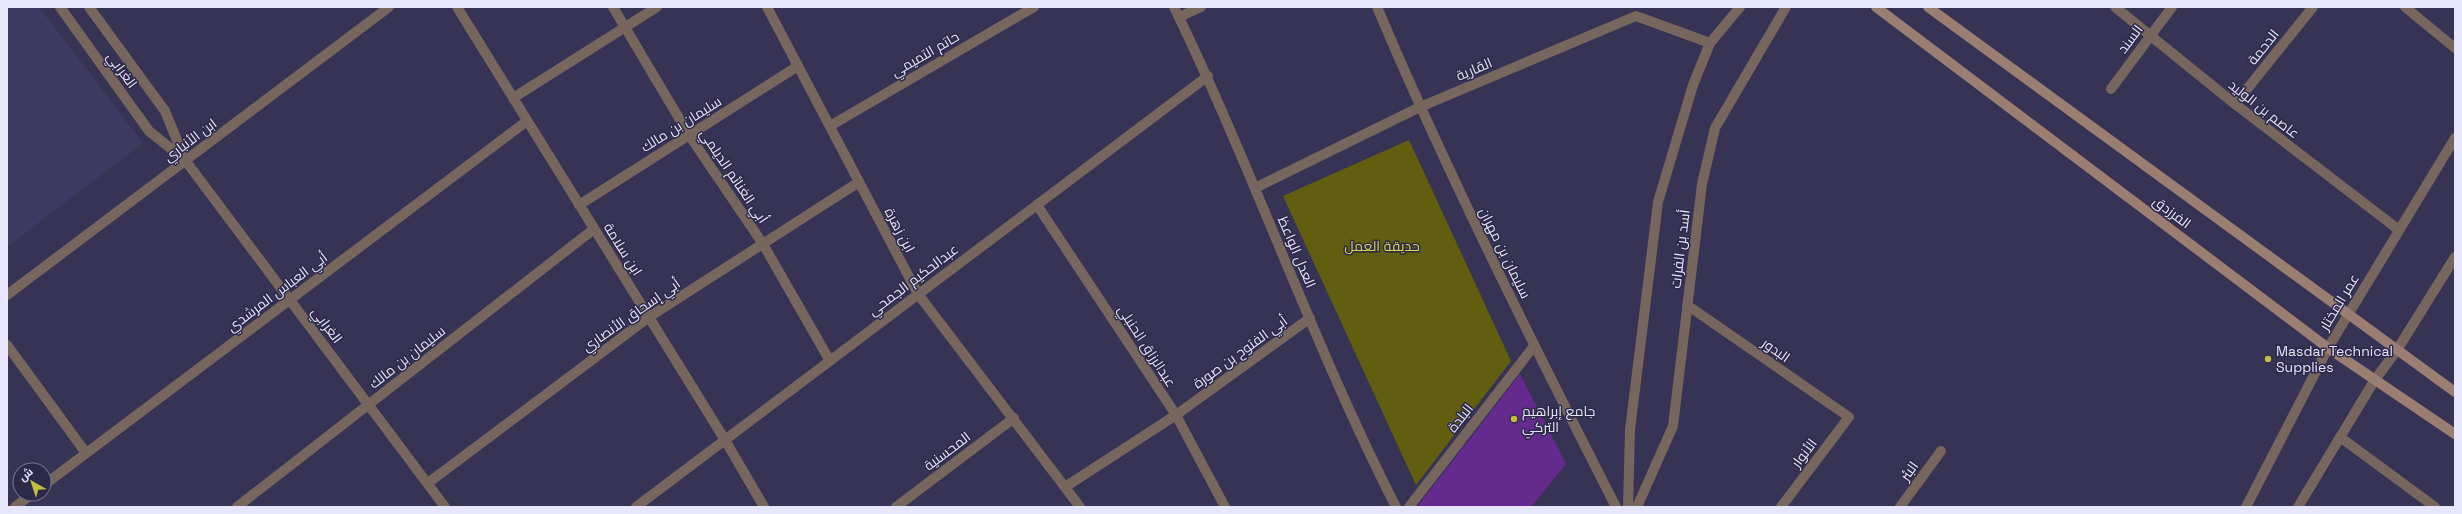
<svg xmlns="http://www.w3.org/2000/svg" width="2462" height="514" font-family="'Space Grotesk',Cairo,sans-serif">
<rect width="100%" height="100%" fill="#373354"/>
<!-- built -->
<polygon fill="#3e3a62" points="7,7 39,7 143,143 7,247"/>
<!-- green -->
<polygon fill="#615f0f" points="1409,140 1511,361 1416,485 1283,196"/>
<!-- building -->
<polygon fill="#642a8d" points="1520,374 1566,464 1531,507 1417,507"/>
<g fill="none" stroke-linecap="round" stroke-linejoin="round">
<!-- service -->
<polyline stroke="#77665d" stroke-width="10" points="7,345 86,453"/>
<!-- minor -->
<g stroke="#77665d" stroke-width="10">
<polyline points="60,7 149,131 184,159"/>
<polyline points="89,7 165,111 185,160 445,507"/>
<polyline points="457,7 725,440 764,507"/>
<polyline points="613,7 689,135 763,244 830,361"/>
<polyline points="767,7 918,294 1080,507"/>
<path d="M1174 7C1254 171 1313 345 1396 507"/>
<path d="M1377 7C1449 177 1532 342 1616 507"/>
<polyline points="2115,7 2235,104 2399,230"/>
<polyline points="2405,7 2455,48"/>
<polyline points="1179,17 1201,7"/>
<polyline points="2111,89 2172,7"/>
<polyline points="513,98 657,7"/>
<polyline points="2235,104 2313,7"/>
<polyline points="830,126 1034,7"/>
<polyline points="1255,188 1420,107 1636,16 1710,43"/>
<polyline points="579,205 798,66"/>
<polyline points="1037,205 1176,415 1225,507"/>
<polyline points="7,295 389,7"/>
<polyline points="1687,305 1849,417 1781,507"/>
<polyline points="2340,437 2435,507"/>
<polyline points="428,483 649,317 859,182"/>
<polyline points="44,485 527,121"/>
<polyline points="1065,487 1176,415 1310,318"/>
<polyline points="15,507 32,494"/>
<polyline points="237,507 594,229"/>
<polyline points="636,507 1208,76"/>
<polyline points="896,507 1014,418"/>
<polyline points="1409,507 1534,346"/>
<polyline points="1900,507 1941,451"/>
</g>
<!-- tertiary -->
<g stroke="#77665d" stroke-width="10">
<polyline points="1628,507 1630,430 1658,202 1693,85 1710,43 1740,7"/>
<polyline points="1637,507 1673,426 1702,184 1715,128 1786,7"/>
<polyline points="2246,507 2328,348 2455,138"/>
<polyline points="2298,507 2374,381 2397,350 2455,257"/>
</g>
<!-- secondary -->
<g stroke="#9a7e71" stroke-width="10">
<polyline points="1876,7 2328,348 2455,434"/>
<polyline points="1928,7 2455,392"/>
</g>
</g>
<!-- markers -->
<g fill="#c1be40" stroke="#2d2949" stroke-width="1.5">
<circle cx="2268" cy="359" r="4"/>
<circle cx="1514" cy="419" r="4"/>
</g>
<g text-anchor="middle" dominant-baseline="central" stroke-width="3" stroke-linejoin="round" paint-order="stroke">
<!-- street labels -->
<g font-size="14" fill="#e7e6fc" stroke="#2d2949">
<text transform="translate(2130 39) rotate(-53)">السند</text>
<text transform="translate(2263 47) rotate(-51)">الدحمة</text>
<text transform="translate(925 54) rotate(-30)">حاتم التميمي</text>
<text transform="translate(1474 69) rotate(-23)">القارية</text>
<text transform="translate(122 70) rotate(54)">الغرابي</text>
<text transform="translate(2264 109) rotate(38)">عاصم بن الوليد</text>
<text transform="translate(681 124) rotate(-32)">سليمان بن مالك</text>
<text transform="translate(190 140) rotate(-37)">ابن الأنباري</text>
<text transform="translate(734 176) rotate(56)">أبي الغنائم الديلمي</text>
<text transform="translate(2172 212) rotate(37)">الفرزدق</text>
<text transform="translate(900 230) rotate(62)">ابن زهرة</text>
<text transform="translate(623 249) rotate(58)">ابن سلامة</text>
<text transform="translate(1680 249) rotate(-83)">أسد بن الفرات</text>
<text transform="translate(1297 252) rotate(67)">العدل الواعظ</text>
<text transform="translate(1505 253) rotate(64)">سليمان بن مهران</text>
<text transform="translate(913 280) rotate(-37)">عبدالحكيم الجمحي</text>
<text transform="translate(277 292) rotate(-37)">أبي العباس المرشدي</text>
<text transform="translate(2339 302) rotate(-59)">عمر المختار</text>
<text transform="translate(631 315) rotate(-35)">أبي إسحاق الأنصاري</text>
<text transform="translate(327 325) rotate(53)">الغرابي</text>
<text transform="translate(1147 346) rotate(57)">عبدالرزاق الحنبلي</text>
<text transform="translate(1776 350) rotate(35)">البدور</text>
<text transform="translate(1240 352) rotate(-36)">أبي الفتوح بن صورة</text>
<text transform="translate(407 357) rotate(-38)">سليمان بن مالك</text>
<text transform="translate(1460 418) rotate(-52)">البلدة</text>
<text transform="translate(947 451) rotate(-37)">المحسنية</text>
<text transform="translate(1804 453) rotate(-53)">الأنوار</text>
<text transform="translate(1909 471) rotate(-55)">البئر</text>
</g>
<!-- park labels -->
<g font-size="14" fill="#ddd956" stroke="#2d2949">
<text x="1382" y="246">حديقة العمل</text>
</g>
<!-- poi labels -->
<g font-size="14" fill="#e7e6fc" stroke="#2d2949" text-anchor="start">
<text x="2276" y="351">Masdar Technical<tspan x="2276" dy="16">Supplies</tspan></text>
<text x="1522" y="411">جامع إبراهيم<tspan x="1522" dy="16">التركي</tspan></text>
</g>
</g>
<!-- border -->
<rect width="2462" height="514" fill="none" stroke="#e7e6fc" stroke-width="16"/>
<!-- north arrow -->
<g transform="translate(32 482) rotate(321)"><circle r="19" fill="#2d2949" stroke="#777591"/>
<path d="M0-3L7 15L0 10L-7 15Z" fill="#c1be40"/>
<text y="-6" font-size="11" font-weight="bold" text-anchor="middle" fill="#e7e6fc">ش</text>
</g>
</svg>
